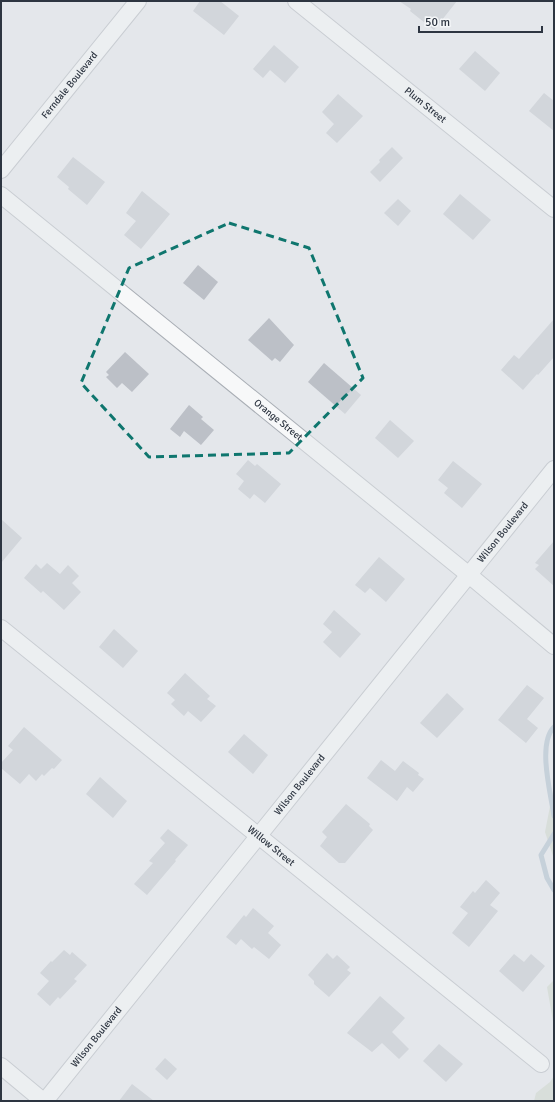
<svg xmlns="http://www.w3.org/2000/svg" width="555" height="1102" font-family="Signika,sans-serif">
<rect width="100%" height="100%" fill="#e4e7eb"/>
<!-- green -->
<g fill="#cad3c6">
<polygon points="554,786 554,859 545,832"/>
<polygon points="554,980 554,1027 547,987"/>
<polygon points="554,1076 554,1101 534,1101 536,1093 550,1082"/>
</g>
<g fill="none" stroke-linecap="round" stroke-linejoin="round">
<!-- stream -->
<g stroke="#a3b5c6" stroke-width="5">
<path d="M554 727C537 744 551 794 554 816"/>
<polyline points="554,834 541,855 547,878 554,890"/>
</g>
</g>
<!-- building -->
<g fill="#bcc0c7">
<polygon points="200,1 220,1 239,16 224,35 193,11"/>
<polygon points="399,1 457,1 434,30 410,11 411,9"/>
<polygon points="274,45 299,67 285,83 270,70 263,78 253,69"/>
<polygon points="475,51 500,73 485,91 459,69"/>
<polygon points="544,93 554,101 554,131 529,111"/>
<polygon points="338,94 363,116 337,143 326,133 334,124 322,112"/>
<polygon points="392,147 403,158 380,182 370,172 380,162 379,160"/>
<polygon points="73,157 105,182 87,205 68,189 69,187 57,177"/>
<polygon points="142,191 170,214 141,249 124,235 136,221 126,213"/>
<polygon points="460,194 491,220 473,240 443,214"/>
<polygon points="398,199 411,211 398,226 384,213"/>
<polygon points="198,265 218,282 204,300 183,283"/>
<polygon points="269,318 294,345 280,362 275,358 272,361 248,340"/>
<polygon points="554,319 554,357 538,375 537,374 523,390 501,370 514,355 519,359"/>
<polygon points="125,352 149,374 132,392 122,383 117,388 106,377 109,375 106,372"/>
<polygon points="324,363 361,395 345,414 308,382"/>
<polygon points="189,405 203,417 201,419 214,430 201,445 184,431 180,437 170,429"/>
<polygon points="390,420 414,441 398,458 375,438"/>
<polygon points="248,460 255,466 257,464 281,484 265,503 254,494 250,499 238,489 244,481 236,474"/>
<polygon points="453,461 482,484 462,508 444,493 448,488 438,480"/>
<polygon points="1,519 22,538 1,563"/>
<polygon points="554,541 554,586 535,569 539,565 535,563"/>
<polygon points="379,557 405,579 386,602 370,588 365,593 355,585"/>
<polygon points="47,563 60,574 68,565 79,576 72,583 81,592 64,610 43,591 41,593 24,578 36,564 41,569"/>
<polygon points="334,610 361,634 340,658 323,642 332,632 323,624"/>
<polygon points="114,629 138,651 123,668 99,647"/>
<polygon points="185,673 210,696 207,699 216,706 201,722 188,711 184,716 171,704 175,700 167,693"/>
<polygon points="527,685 544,698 527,719 538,728 526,743 498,720"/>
<polygon points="447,693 464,709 437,738 420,723"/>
<polygon points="24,727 62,760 54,769 52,768 44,776 42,774 36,781 29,774 20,784 1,768 1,763 13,750 8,746"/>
<polygon points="244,734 268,755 253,774 228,752"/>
<polygon points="381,760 395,771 403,761 419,773 418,775 424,779 413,792 407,787 397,801 367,778"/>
<polygon points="100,777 127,801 113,818 86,794"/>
<polygon points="346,804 370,824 369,826 373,830 345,863 339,863 320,846 327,837 322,832"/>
<polygon points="168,829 188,845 175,860 176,861 147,895 134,884 153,863 149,861 165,843 160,838"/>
<polygon points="486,880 500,893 490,905 498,911 469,947 452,933 468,913 460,907 473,891 475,893"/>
<polygon points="253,908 274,926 268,933 281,945 269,959 254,947 252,949 241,939 236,945 226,937 244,915 246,917"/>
<polygon points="64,950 70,955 72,952 87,965 74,979 77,981 60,999 58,997 50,1006 37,994 49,981 40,973 51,961 52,962"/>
<polygon points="327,953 333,959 337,955 350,967 347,970 351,973 329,997 314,984 314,981 308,975"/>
<polygon points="514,954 524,962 531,954 545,966 523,992 499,971"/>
<polygon points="380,996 405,1018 392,1032 409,1049 399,1059 382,1043 372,1052 347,1033"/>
<polygon points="439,1044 463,1064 446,1082 423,1061"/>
<polygon points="165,1058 177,1069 167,1080 155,1069"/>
<polygon points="132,1084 154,1101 119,1101"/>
</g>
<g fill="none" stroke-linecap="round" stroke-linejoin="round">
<!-- street casing -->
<g stroke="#a9aeb5" stroke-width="18">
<g id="street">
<path id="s1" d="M296 1 554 209"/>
<path id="s2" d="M1 170 138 1"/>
<path id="s3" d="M1 195 469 575 554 646"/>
<path id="s4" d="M1 628 541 1064"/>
<polyline points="1,1066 43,1101"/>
<path id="s5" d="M45 1101 554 469"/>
</g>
</g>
<!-- street -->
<use href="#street" stroke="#f7f8f9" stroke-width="16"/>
</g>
<!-- marked area -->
<path d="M0 0H555V1102H0ZM229 223 309 248 363 378 289 453 149 457 81 383 129 268Z" fill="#e4e7eb" fill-opacity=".55" fill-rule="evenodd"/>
<path fill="none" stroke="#0f766e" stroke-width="3" stroke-dasharray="8 5" stroke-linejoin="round" d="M229 223 309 248 363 378 289 453 149 457 81 383 129 268Z"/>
<g text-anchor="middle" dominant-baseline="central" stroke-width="4" stroke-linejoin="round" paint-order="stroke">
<!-- street labels -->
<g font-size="10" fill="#2d3541" stroke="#f4f6f8">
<text stroke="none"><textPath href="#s2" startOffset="109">Ferndale Boulevard</textPath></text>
<text stroke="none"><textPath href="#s1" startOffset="166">Plum Street</textPath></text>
<text stroke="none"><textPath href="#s3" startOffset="357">Orange Street</textPath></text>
<text stroke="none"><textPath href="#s5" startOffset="730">Wilson Boulevard</textPath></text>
<text stroke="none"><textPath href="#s5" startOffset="406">Wilson Boulevard</textPath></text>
<text stroke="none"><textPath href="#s4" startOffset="347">Willow Street</textPath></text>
<text stroke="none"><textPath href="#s5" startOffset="82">Wilson Boulevard</textPath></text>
</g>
</g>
<!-- border -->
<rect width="555" height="1102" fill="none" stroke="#2d3541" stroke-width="4"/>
<!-- scale -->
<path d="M419 26v6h123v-6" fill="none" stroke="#2d3541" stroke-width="2"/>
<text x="425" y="26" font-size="12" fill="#2d3541" stroke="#f4f6f8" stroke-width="3" paint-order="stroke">50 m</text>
</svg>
